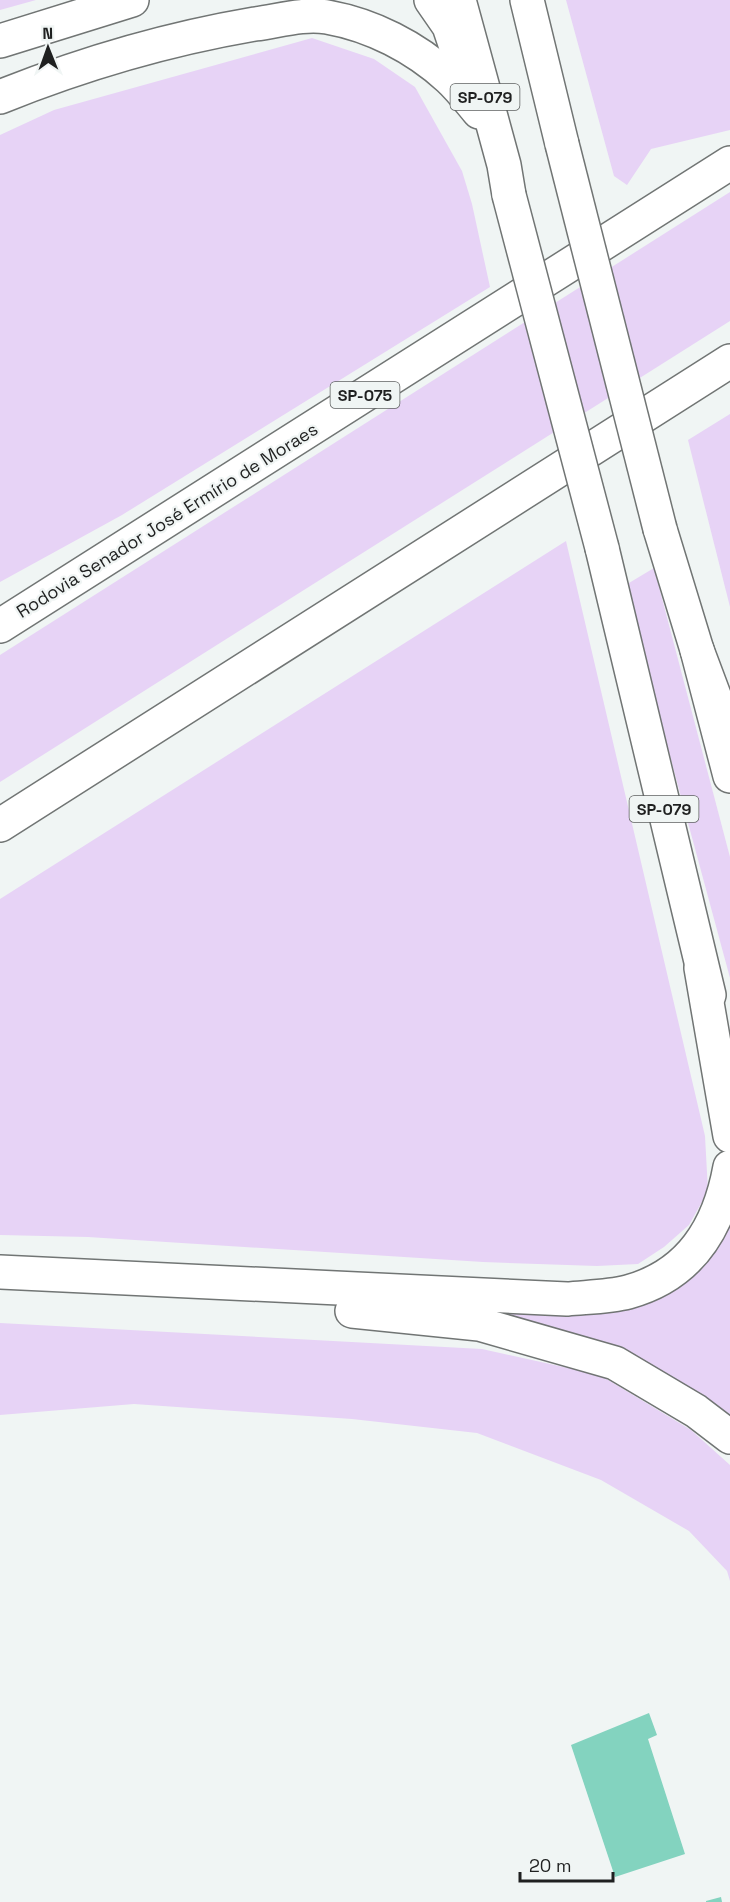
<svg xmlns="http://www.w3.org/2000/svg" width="730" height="1902" font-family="'Space Grotesk',sans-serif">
<rect width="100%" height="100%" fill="#f0f5f4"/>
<!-- green -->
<g fill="#e7d3f6">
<polygon points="0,0 36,0 0,10"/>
<polygon points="566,0 730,0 730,130 651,149 627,185 614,176"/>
<polygon points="312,38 374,59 415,87 462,171 472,204 490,287 122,515 0,582 0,135 54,110"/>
<polygon points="730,192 730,321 0,782 0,655"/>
<polygon points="730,414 730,607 688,440"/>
<polygon points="566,541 705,1136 708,1191 689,1225 664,1247 638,1264 597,1266 483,1262 88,1237 0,1235 0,899"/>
<polygon points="654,568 730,857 730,978 624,586"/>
<polygon points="730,1206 730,1414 668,1376 600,1342 527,1320 461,1312 618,1305"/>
<polygon points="0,1323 482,1349 600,1375 691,1430 730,1465 730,1581 727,1571 689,1531 601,1480 477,1433 352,1419 134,1404 0,1415"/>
</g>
<!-- building -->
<g fill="#83d3bf">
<polygon points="649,1713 657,1735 648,1739 685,1854 615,1877 571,1745"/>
<polygon points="721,1897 722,1902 706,1902 706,1901"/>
</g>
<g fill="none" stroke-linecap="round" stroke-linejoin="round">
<!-- secondary casing -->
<g stroke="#717574" stroke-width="36">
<g id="secondary">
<polyline points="431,0 449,26 465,74"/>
<polyline points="0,41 132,0"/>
</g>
</g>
<!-- primary casing -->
<g stroke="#717574" stroke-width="36">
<g id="primary">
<polyline points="459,0 504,165 509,195"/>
<polyline points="527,0 562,144"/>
<polyline points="660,529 697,650 730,776"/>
<polyline points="602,548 709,995"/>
</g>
</g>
<!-- highway casing -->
<g stroke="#717574" stroke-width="36">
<g id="highway">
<path d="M0 97C82 64 167 39 255 24 278 21 304 13 327 17 372 25 415 47 449 78 460 88 469 100 479 112"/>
<polyline points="0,626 730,163"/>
<polyline points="697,650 730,738"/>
<polyline points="0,825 730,361"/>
<polyline points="701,968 730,1136"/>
<path d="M0 1272 567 1299C587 1297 609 1297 628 1292 690 1275 719 1228 730 1167"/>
<polyline points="352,1311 479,1324 615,1363 696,1411 730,1437"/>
</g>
</g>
<!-- secondary -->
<use href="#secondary" stroke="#fff" stroke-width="33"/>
<!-- primary -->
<use href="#primary" stroke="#fff" stroke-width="33"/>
<!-- highway -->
<use href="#highway" stroke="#fff" stroke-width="33"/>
<!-- primary-bridge casing -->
<g stroke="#717574" stroke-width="36" stroke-linecap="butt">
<g id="primary-bridge">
<polyline points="562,144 660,529"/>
<polyline points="509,195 602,548"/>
</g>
</g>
<!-- primary-bridge -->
<use href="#primary-bridge" stroke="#fff" stroke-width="33"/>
</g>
<g text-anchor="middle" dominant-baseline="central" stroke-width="4.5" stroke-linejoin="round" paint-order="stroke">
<!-- shield labels -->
<g fill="#f0f5f4" stroke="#5e6060" stroke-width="1.5">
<rect x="450.5" y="84" width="69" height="26" rx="4.5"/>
<rect x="330.5" y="382" width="69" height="26" rx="4.5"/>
<rect x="629.5" y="796" width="69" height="26" rx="4.5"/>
</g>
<g font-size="16" font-weight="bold" fill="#1f2020">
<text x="485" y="97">SP-079</text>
<text x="365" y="395">SP-075</text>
<text x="664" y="809">SP-079</text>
</g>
<!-- street labels -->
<g font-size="18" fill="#1f2020" stroke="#f0f5f4">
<text transform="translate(167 520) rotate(-32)">Rodovia Senador José Ermírio de Moraes</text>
</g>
</g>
<!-- north arrow -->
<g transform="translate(48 48) rotate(359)" stroke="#f0f5f4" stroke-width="4.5" paint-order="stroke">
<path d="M0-4.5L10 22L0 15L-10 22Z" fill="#1f2020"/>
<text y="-9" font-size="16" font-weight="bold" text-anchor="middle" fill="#1f2020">N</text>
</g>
<!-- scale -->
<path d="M520 1872v9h93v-9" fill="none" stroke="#1f2020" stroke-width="3"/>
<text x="529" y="1872" font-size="18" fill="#1f2020" stroke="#f0f5f4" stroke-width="4.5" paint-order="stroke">20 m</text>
</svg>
